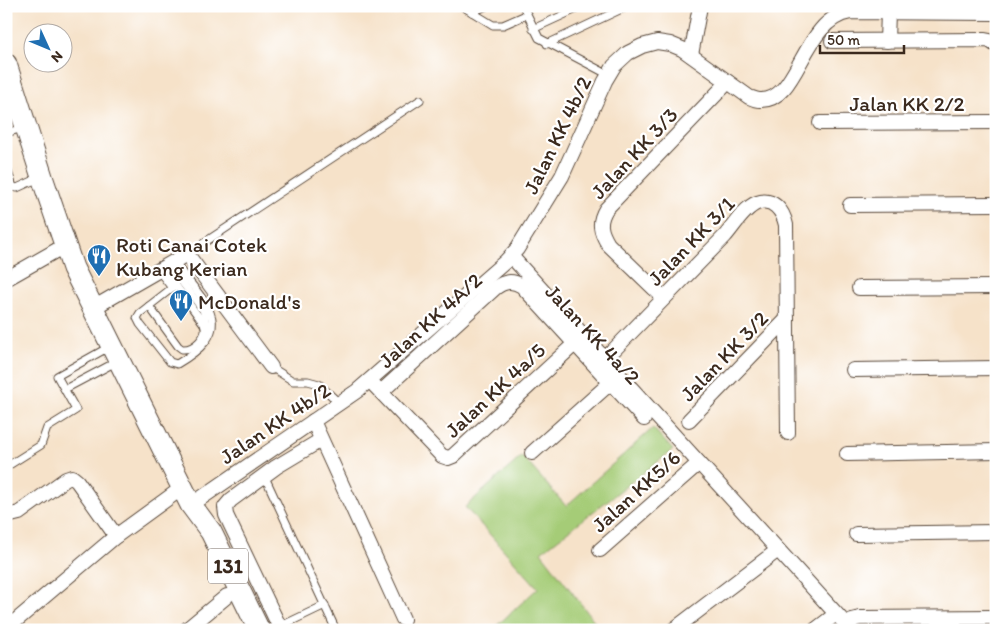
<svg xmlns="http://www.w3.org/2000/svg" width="1002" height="636" font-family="Itim,sans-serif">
<rect width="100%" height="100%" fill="#fff"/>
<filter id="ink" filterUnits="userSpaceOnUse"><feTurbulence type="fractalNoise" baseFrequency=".02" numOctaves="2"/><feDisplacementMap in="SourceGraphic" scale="10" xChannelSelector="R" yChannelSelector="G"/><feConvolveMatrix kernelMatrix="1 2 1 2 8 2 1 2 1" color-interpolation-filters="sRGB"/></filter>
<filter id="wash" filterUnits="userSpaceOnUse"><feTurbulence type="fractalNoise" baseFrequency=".0096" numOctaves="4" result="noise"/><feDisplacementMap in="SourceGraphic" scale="20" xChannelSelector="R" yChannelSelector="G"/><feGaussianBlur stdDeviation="1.12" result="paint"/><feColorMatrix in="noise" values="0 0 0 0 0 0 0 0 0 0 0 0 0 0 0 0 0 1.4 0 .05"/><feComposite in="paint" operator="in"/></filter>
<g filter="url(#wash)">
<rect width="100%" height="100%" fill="#f6e2c9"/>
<!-- green -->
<polygon fill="#a5cc77" stroke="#707b4a" points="653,428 673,450 541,552 598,626 593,630 492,630 538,588 465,507 522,456 566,506"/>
</g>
<g filter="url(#ink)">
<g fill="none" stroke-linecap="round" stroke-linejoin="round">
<!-- lane casing -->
<g stroke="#574638" stroke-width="9">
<g id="lane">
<polyline points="462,6 493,25 503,25 526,15"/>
<polyline points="523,6 539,38 609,75"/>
<polyline points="472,12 486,6"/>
<polyline points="533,29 583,6"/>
<polyline points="547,44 628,6"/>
<polyline points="6,133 23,128"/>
<polyline points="6,166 13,187 17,188 39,178"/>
<polyline points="187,254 420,100"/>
<polyline points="169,265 203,310 205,316 206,327"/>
<path d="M159 271 172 288 140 313 137 318 140 324 170 362 177 364C240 327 206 305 174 262"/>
<path d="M149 306 178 346 182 349C194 350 209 336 204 324L163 268"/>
<polyline points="271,367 293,381 308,381 319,384 339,403"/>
<polyline points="65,389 116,362"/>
<polyline points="6,467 41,445 47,428 76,410 57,376 109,347"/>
<polyline points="264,475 336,630"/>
<polyline points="403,619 408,630"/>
<polyline points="279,627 325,605"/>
</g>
</g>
<!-- street casing -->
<g stroke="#574638" stroke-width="16">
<g id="street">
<polyline points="832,41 985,40 990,41 996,45"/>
<polyline points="887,41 888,12"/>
<polyline points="691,55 700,6"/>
<polyline points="820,123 996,122"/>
<polyline points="850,205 996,204"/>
<polyline points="511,256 851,630"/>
<polyline points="6,279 64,246"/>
<polyline points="859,288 996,287"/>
<path d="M664 298 608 244C600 231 598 222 606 209L728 82"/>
<polyline points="93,308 187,254 271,367"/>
<path d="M605 359C645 318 685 277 725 236 734 226 744 208 757 203 773 197 783 211 786 225L788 433"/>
<polyline points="853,370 996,368"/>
<polyline points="375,386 442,456 448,458 453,456 581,338"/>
<path d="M381 392 495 288C505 281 512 280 522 286L644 419"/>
<polyline points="689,420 787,319"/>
<polyline points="313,421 403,619"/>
<polyline points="532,453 617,377"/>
<polyline points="847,454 996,451"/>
<path d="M191 505 357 391 506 261 517 249 562 176 605 81 614 66 628 53 642 46 657 42 670 44 682 49 749 97C752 98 756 100 760 100 799 102 802 20 850 12L996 13"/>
<polyline points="6,513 11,515 19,513 66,479 72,477 77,481 116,536"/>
<polyline points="856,534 996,532"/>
<polyline points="600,550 699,463"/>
<polyline points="846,625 852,620 860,618 996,617"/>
<polyline points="6,629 116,536 182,488"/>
<polyline points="186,630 227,596"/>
<polyline points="281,630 226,515 225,507 231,500 276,467 321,440"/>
<polyline points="673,630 778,550"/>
<polyline points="815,630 836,614"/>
</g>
</g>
<!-- primary casing -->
<g stroke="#574638" stroke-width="23">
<polyline id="primary" points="6,64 42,177 73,268 191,505 211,532 259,630"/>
</g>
<!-- lane -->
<use href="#lane" stroke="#fff" stroke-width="7"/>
<!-- street -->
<use href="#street" stroke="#fff" stroke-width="14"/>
<!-- primary -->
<use href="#primary" stroke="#fff" stroke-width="21"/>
</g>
</g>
<!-- icons -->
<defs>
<g id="restaurant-pin" transform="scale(1.25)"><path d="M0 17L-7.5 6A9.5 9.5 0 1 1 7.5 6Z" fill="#1f6fb2" stroke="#fff"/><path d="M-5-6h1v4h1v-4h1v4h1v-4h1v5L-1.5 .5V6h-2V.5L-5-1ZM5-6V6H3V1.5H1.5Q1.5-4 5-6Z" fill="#fff"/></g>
</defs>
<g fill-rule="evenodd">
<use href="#restaurant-pin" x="99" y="256"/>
<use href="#restaurant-pin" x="181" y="301"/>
</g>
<g text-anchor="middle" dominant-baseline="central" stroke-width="4.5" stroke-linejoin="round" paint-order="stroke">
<!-- shield labels -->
<rect fill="#fff" stroke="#766a62" stroke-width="1" x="208" y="548.5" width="40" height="35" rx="4"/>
<g font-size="20" font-weight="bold" fill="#3b2a1e">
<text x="228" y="566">131</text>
</g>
<!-- street labels -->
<g font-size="21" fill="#3b2a1e" stroke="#fff">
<text x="907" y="103">Jalan KK 2/2</text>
<text transform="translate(557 135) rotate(-64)">Jalan KK 4b/2</text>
<text transform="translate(634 153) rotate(-47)">Jalan KK 3/3</text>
<text transform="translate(691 241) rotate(-46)">Jalan KK 3/1</text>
<text transform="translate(430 320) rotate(-42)">Jalan KK 4A/2</text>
<text transform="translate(593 334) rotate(47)">Jalan KK 4a/2</text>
<text transform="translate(724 356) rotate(-46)">Jalan KK 3/2</text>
<text transform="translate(495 390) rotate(-43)">Jalan KK 4a/5</text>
<text transform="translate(275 423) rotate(-34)">Jalan KK 4b/2</text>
<text transform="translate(636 491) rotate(-42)">Jalan KK5/6</text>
</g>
<!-- poi labels -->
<g font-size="21" fill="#3b2a1e" stroke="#fff" text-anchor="start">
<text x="116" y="244">Roti Canai Cotek<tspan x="116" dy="24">Kubang Kerian</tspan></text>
<text x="198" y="301">McDonald's</text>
</g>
</g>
<!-- margin -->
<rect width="1002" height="636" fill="none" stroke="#fff" stroke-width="25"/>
<!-- north arrow -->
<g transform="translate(48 48) rotate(134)"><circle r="24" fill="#ffffff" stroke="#b1aaa5"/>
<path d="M0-4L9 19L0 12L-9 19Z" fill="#1f6fb2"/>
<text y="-8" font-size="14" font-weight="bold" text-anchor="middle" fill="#3b2a1e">N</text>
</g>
<!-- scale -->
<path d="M820 45v8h84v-8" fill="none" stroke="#3b2a1e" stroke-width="2.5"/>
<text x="827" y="45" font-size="15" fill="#3b2a1e" stroke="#ffffff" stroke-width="4" paint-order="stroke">50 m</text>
</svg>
